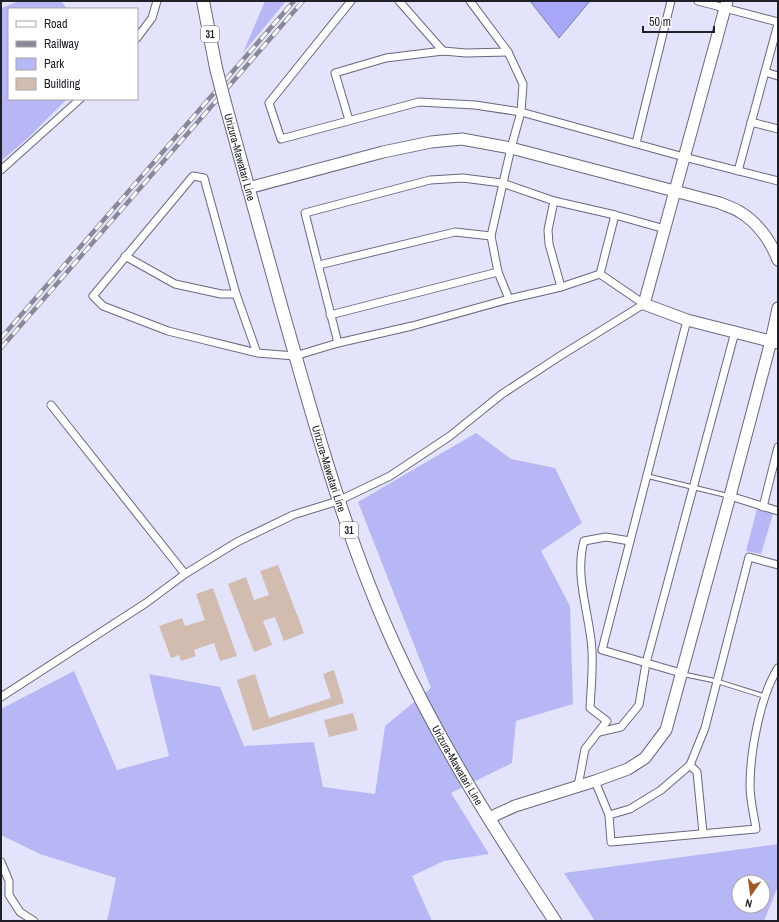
<svg xmlns="http://www.w3.org/2000/svg" width="779" height="922" font-family="'Archivo Narrow',sans-serif">
<rect width="100%" height="100%" fill="#e3e4fb"/>
<!-- green -->
<g fill="#b7b7f5" fill-rule="evenodd">
<polygon points="19,1 61,1 67,9 9,9 9,99 67,99 28,138 1,161 1,8"/>
<polygon points="265,1 286,1 243,53"/>
<polygon points="476,433 511,459 555,468 582,523 541,551 570,606 573,704 516,721 512,763 451,793 489,854 444,861 412,876 432,921 107,921 116,878 40,854 1,835 1,709 74,671 117,770 169,756 149,674 220,687 244,746 314,742 323,787 375,794 385,726 431,688 358,502"/>
<polygon points="757,509 773,514 761,554 746,551"/>
<path d="M778 844V886L764 921H595L564 873ZM739 882H763V906H739Z"/>
</g>
<!-- water -->
<polygon fill="#a7a6f7" stroke="#7e7eb9" points="530,1 590,1 559,38"/>
<!-- building -->
<g fill="#d2bcb0">
<polygon points="278,565 304,633 284,641 275,617 263,621 272,645 254,652 228,584 246,577 254,600 269,595 260,571"/>
<polygon points="213,588 237,656 220,661 214,643 194,650 196,656 181,661 179,655 171,658 159,626 182,618 185,626 205,620 196,594"/>
<polygon points="334,670 344,703 253,731 237,680 255,674 269,718 331,698 323,674"/>
<polygon points="353,713 358,730 329,737 324,720"/>
</g>
<g fill="none" stroke-linecap="round" stroke-linejoin="round">
<!-- lane casing -->
<g stroke="#68687c" stroke-width="5.5">
<g id="lane">
<polyline points="647,476 729,496"/>
<polyline points="682,674 716,681 764,696"/>
</g>
</g>
<!-- street casing -->
<g stroke="#68687c" stroke-width="9">
<g id="street">
<polyline points="351,1 269,103 281,139 419,102 475,105 521,112 684,157 778,181"/>
<polyline points="399,1 443,51"/>
<polyline points="470,1 508,52 523,84 521,112 511,148 491,236 498,272 509,299"/>
<polyline points="698,1 778,22"/>
<polyline points="137,38 152,18 157,1"/>
<polyline points="765,72 778,76"/>
<polyline points="349,120 335,73 386,58 443,51 466,53 508,52"/>
<polyline points="751,122 778,129"/>
<polyline points="636,143 671,1"/>
<polyline points="1,170 80,99"/>
<polyline points="738,171 778,24"/>
<polyline points="554,201 548,230 549,244 561,287"/>
<polyline points="125,256 175,284 221,294 236,294"/>
<polyline points="319,265 455,232 491,236"/>
<polyline points="600,274 615,215"/>
<polyline points="330,315 498,272"/>
<polyline points="338,343 305,213 430,180 463,178 502,183 554,201 615,215 665,229"/>
<polyline points="51,405 185,574"/>
<polyline points="730,496 778,511"/>
<polyline points="763,507 778,447"/>
<polyline points="681,673 602,650 687,320"/>
<polyline points="1,697 146,603 185,574 237,542 293,515 338,501 390,476 450,436 502,394 560,356 644,304 600,274 561,287 509,299 412,326 338,343 295,356 257,353 168,331 103,306 93,296 193,176 204,178 236,294 257,353"/>
<polyline points="599,732 621,727 639,705 646,663 735,332"/>
<polyline points="690,765 697,772 703,833"/>
<path d="M595 781 609 815 611 842 756 829C754 815 750 800 750 786 750 753 760 696 778 668"/>
<path d="M578 786 585 749 607 721 590 708C591 689 593 669 592 650 590 615 574 577 584 541L606 537 630 541"/>
<polyline points="609,815 630,809 661,790 690,765 705,728 749,557 778,565"/>
<polyline points="1,862 9,881 9,895 20,912 34,921"/>
</g>
</g>
<!-- secondary casing -->
<g stroke="#68687c" stroke-width="13">
<g id="secondary">
<polyline points="727,1 644,304 687,320 778,343"/>
<path d="M248 188 383 152 431 142 462 139 511 148 720 203C726 206 734 208 740 212 757 222 771 241 778 260"/>
<polyline points="489,818 515,806 595,781 628,769 645,758 666,730 730,496 771,341 778,308"/>
</g>
</g>
<!-- primary casing -->
<g stroke="#68687c" stroke-width="14">
<g id="primary">
<polyline points="203,1 216,68"/>
<path id="s1" d="M225 103C249 191 273 278 298 365 325 460 353 554 394 644 438 741 496 832 555 921"/>
</g>
</g>
<!-- lane -->
<use href="#lane" stroke="#fff" stroke-width="3.5"/>
<!-- street -->
<use href="#street" stroke="#fff" stroke-width="7"/>
<!-- secondary -->
<use href="#secondary" stroke="#fff" stroke-width="11"/>
<!-- primary -->
<use href="#primary" stroke="#fff" stroke-width="12"/>
<!-- rail casing -->
<g stroke="#898999" stroke-width="4.5">
<g id="rail">
<polyline points="1,338 294,1"/>
<polyline points="1,348 303,1"/>
</g>
</g>
<!-- rail -->
<use href="#rail" stroke="#fff" stroke-width="3" stroke-dasharray="9" stroke-linecap="butt"/>
<!-- primary-bridge casing -->
<g stroke="#68687c" stroke-width="14" stroke-linecap="butt">
<polyline id="primary-bridge" points="216,68 225,103"/>
</g>
<!-- primary-bridge -->
<use href="#primary-bridge" stroke="#fff" stroke-width="12"/>
</g>
<g text-anchor="middle" dominant-baseline="central" stroke-width="3.5" stroke-linejoin="round" paint-order="stroke">
<!-- shield labels -->
<g fill="#fff" stroke="#636368" stroke-width="1">
<rect x="201" y="26" width="18" height="16" rx="3"/>
<rect x="340" y="522" width="18" height="16" rx="3"/>
</g>
<g font-size="10" font-weight="bold" fill="#202028">
<text x="210" y="34">31</text>
<text x="349" y="530">31</text>
</g>
<!-- street labels -->
<g font-size="11" fill="#202028" stroke="#fff">
<text stroke="none"><textPath href="#s1" startOffset="56">Urizura-Mawatari Line</textPath></text>
<text stroke="none"><textPath href="#s1" startOffset="380">Urizura-Mawatari Line</textPath></text>
<text stroke="none"><textPath href="#s1" startOffset="704">Urizura-Mawatari Line</textPath></text>
</g>
</g>
<!-- border -->
<rect width="779" height="922" fill="none" stroke="#202028" stroke-width="4"/>
<!-- legend -->
<rect x="8" y="8" width="130" height="92" fill="#ffffff" stroke="#a6a6a9"/>
<rect x="16" y="21" width="20" height="6" fill="#ffffff" stroke="#a6a6a9"/>
<text x="44" y="28" font-size="12" fill="#202028">Road</text>
<rect x="16" y="41" width="20" height="6" fill="#898999" stroke="#a6a6a9"/>
<text x="44" y="48" font-size="12" fill="#202028">Railway</text>
<rect x="16" y="58" width="20" height="12" fill="#b7b7f5" stroke="#a6a6a9"/>
<text x="44" y="68" font-size="12" fill="#202028">Park</text>
<rect x="16" y="78" width="20" height="12" fill="#d2bcb0" stroke="#a6a6a9"/>
<text x="44" y="88" font-size="12" fill="#202028">Building</text>
<!-- north arrow -->
<g transform="translate(751 894) rotate(194)"><circle r="19" fill="#ffffff" stroke="#a6a6a9"/>
<path d="M0-3L7 15L0 10L-7 15Z" fill="#9d592a"/>
<text y="-6" font-size="11" font-weight="bold" text-anchor="middle" fill="#202028">N</text>
</g>
<!-- scale -->
<path d="M643 26v6h71v-6" fill="none" stroke="#202028" stroke-width="2"/>
<text x="649" y="26" font-size="12" fill="#202028" stroke="#ffffff" stroke-width="3" paint-order="stroke">50 m</text>
</svg>
